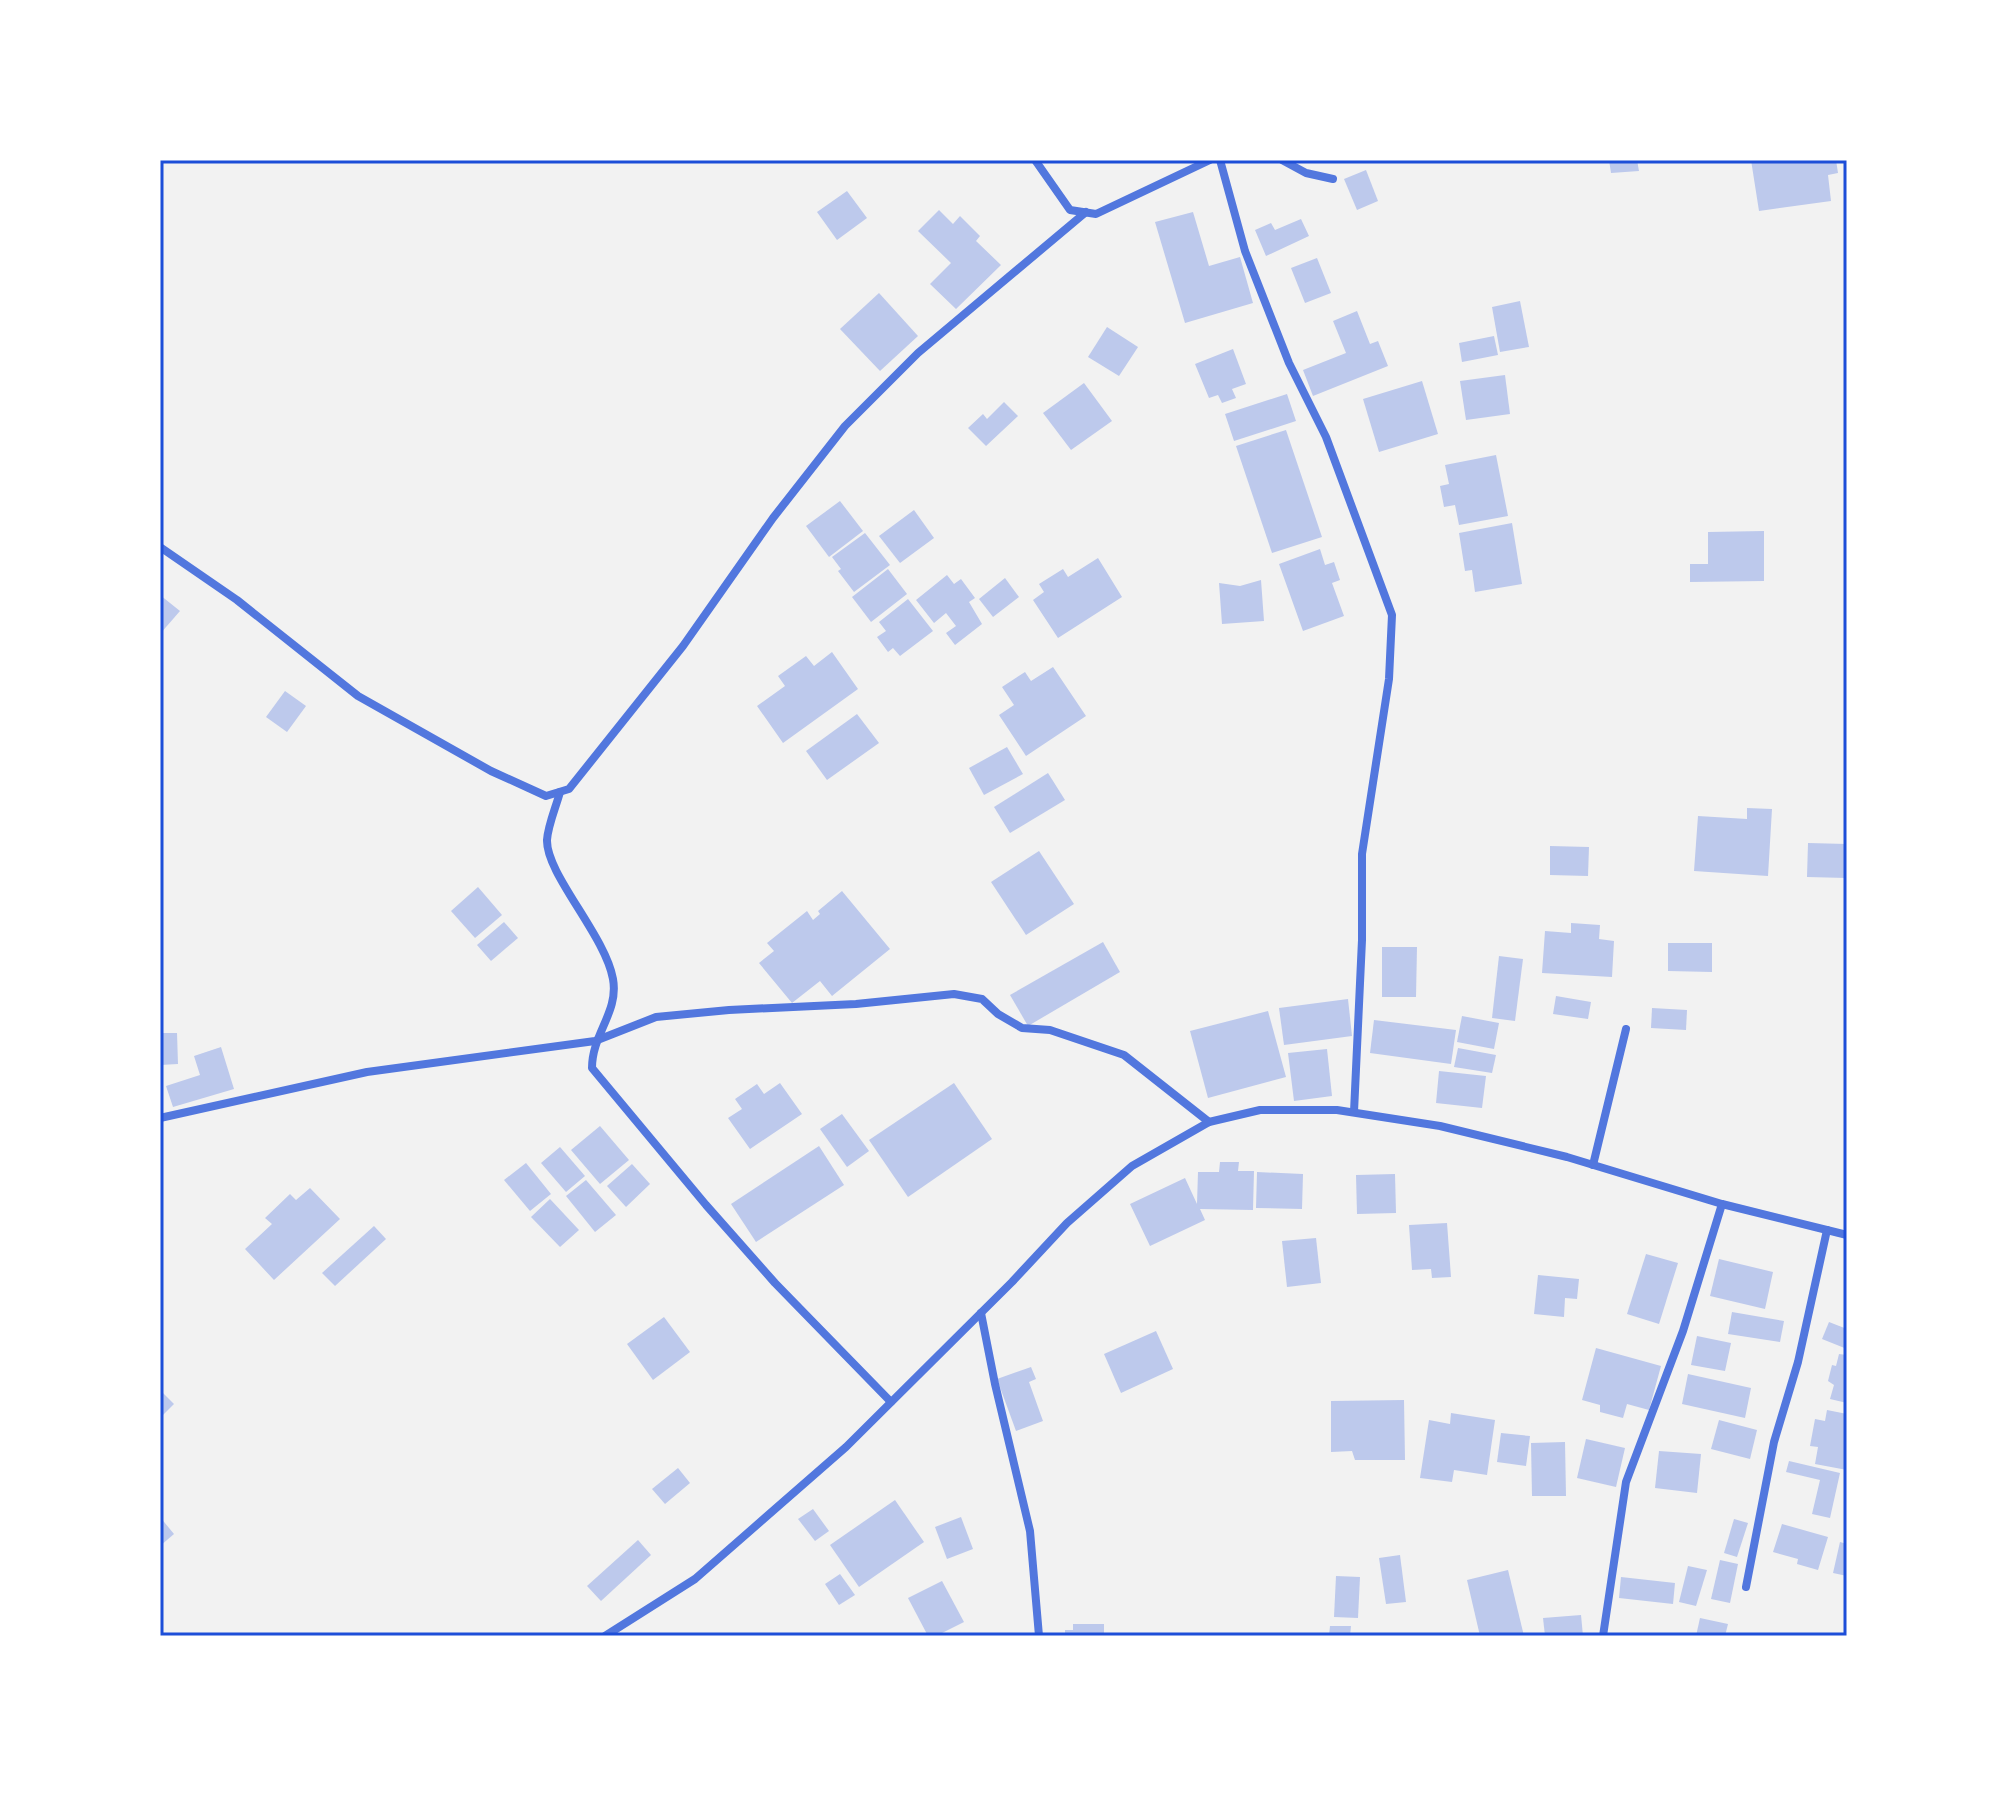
<svg xmlns="http://www.w3.org/2000/svg" width="2007" height="1796" font-family="'Work Sans',sans-serif">
<rect width="100%" height="100%" fill="#f2f2f2"/>
<!-- building -->
<g fill="#bdc9ec">
<polygon points="1609,160 1637,160 1639,171 1611,173"/>
<polygon points="1751,160 1836,160 1838,173 1828,175 1831,201 1759,211"/>
<polygon points="1366,170 1378,201 1357,210 1344,179"/>
<polygon points="847,191 867,218 837,240 817,212"/>
<polygon points="939,210 953,224 960,216 980,236 976,241 1001,265 956,309 930,284 951,263 918,231"/>
<polygon points="1193,212 1209,266 1240,257 1253,303 1185,323 1155,222"/>
<polygon points="1301,219 1309,236 1266,256 1255,230 1271,223 1275,230"/>
<polygon points="1317,258 1331,293 1305,303 1291,268"/>
<polygon points="879,293 918,336 880,371 840,329"/>
<polygon points="1520,301 1529,347 1500,352 1492,307"/>
<polygon points="1357,311 1370,344 1378,341 1388,366 1313,396 1303,370 1346,353 1333,321"/>
<polygon points="1107,327 1138,347 1119,376 1088,357"/>
<polygon points="1494,336 1498,355 1462,362 1459,343"/>
<polygon points="1233,349 1246,384 1232,389 1236,398 1222,403 1218,395 1209,398 1195,364"/>
<polygon points="1505,375 1510,414 1466,420 1460,381"/>
<polygon points="1422,381 1438,434 1379,452 1363,399"/>
<polygon points="1084,383 1112,421 1071,450 1043,413"/>
<polygon points="1287,394 1296,421 1234,441 1225,414"/>
<polygon points="1004,402 1018,416 986,446 968,428 983,414 987,419"/>
<polygon points="1286,430 1322,537 1272,553 1236,446"/>
<polygon points="1496,455 1508,516 1459,525 1455,505 1444,507 1440,486 1449,484 1445,465"/>
<polygon points="840,501 863,531 829,557 806,526"/>
<polygon points="914,510 934,538 900,563 879,536"/>
<polygon points="1512,523 1522,584 1475,592 1472,570 1465,571 1459,533"/>
<polygon points="1764,531 1764,581 1690,582 1690,564 1708,564 1708,532"/>
<polygon points="865,533 890,565 854,592 838,571 841,569 832,557"/>
<polygon points="1320,549 1325,565 1334,562 1340,580 1332,583 1344,616 1303,631 1279,564"/>
<polygon points="1098,558 1122,597 1058,638 1033,600 1044,592 1039,584 1063,569 1068,577"/>
<polygon points="888,569 907,594 871,622 852,597"/>
<polygon points="947,575 954,584 961,579 975,598 969,602 982,624 955,645 946,633 956,626 946,613 934,623 916,600"/>
<polygon points="1005,578 1019,597 993,617 979,599"/>
<polygon points="1261,580 1264,621 1222,624 1219,583 1240,586"/>
<polygon points="160,595 180,611 160,634"/>
<polygon points="908,599 933,631 900,656 893,648 888,652 877,637 886,631 879,622"/>
<polygon points="832,652 858,689 783,743 757,706 785,686 778,676 806,656 814,666"/>
<polygon points="1053,667 1086,716 1026,756 999,715 1014,705 1002,687 1025,672 1031,681"/>
<polygon points="285,691 306,706 287,732 266,717"/>
<polygon points="857,714 879,743 827,780 806,751"/>
<polygon points="1007,747 1023,774 984,795 969,768"/>
<polygon points="1048,773 1065,800 1010,833 994,807"/>
<polygon points="1747,808 1772,809 1768,876 1694,871 1698,816 1747,819"/>
<polygon points="1808,843 1847,844 1847,878 1807,877"/>
<polygon points="1550,846 1589,847 1588,876 1550,875"/>
<polygon points="1039,851 1074,904 1026,935 991,882"/>
<polygon points="478,887 502,915 475,938 451,911"/>
<polygon points="842,891 890,949 832,996 820,981 792,1003 759,963 774,951 767,943 807,911 813,920 820,914 818,911"/>
<polygon points="504,922 518,938 491,961 477,945"/>
<polygon points="1571,923 1600,925 1599,939 1614,941 1612,977 1542,973 1545,931 1571,933"/>
<polygon points="1103,942 1120,972 1028,1026 1010,995"/>
<polygon points="1668,943 1712,943 1712,972 1668,971"/>
<polygon points="1382,947 1417,947 1416,997 1382,997"/>
<polygon points="1499,956 1523,959 1515,1021 1492,1018"/>
<polygon points="1556,996 1591,1002 1588,1019 1553,1014"/>
<polygon points="1348,999 1352,1036 1284,1045 1279,1008"/>
<polygon points="1652,1008 1687,1010 1686,1030 1651,1028"/>
<polygon points="1268,1011 1286,1077 1208,1098 1190,1031"/>
<polygon points="1462,1016 1499,1023 1494,1049 1457,1042"/>
<polygon points="1374,1020 1456,1030 1451,1064 1370,1053"/>
<polygon points="160,1033 177,1033 178,1064 160,1065"/>
<polygon points="221,1047 234,1089 173,1107 166,1086 200,1075 194,1056"/>
<polygon points="1458,1048 1496,1055 1492,1073 1454,1067"/>
<polygon points="1327,1049 1332,1096 1294,1101 1288,1053"/>
<polygon points="1439,1071 1486,1076 1482,1108 1436,1103"/>
<polygon points="780,1083 802,1114 750,1149 728,1118 742,1109 735,1099 757,1084 764,1094"/>
<polygon points="954,1083 992,1139 908,1197 869,1140"/>
<polygon points="842,1114 869,1151 847,1167 820,1129"/>
<polygon points="600,1126 629,1160 600,1184 571,1150"/>
<polygon points="819,1146 844,1185 756,1242 731,1204"/>
<polygon points="560,1147 585,1176 566,1192 541,1163"/>
<polygon points="1220,1162 1239,1162 1238,1171 1254,1171 1253,1210 1200,1209 1205,1220 1150,1246 1130,1204 1185,1178 1197,1204 1198,1172 1219,1172"/>
<polygon points="526,1163 551,1194 530,1211 504,1180"/>
<polygon points="632,1164 650,1184 626,1207 607,1186"/>
<polygon points="1257,1172 1303,1174 1302,1209 1256,1208"/>
<polygon points="1395,1174 1396,1213 1357,1214 1356,1175"/>
<polygon points="586,1180 616,1215 595,1232 566,1196"/>
<polygon points="310,1188 340,1219 274,1280 245,1249 272,1224 265,1218 290,1194 296,1200"/>
<polygon points="550,1199 579,1230 560,1247 531,1217"/>
<polygon points="1447,1223 1451,1277 1432,1278 1431,1269 1412,1270 1409,1225"/>
<polygon points="374,1226 386,1239 335,1286 322,1273"/>
<polygon points="1316,1238 1321,1283 1287,1287 1282,1241"/>
<polygon points="1646,1254 1678,1263 1659,1324 1627,1314"/>
<polygon points="1719,1259 1773,1272 1765,1309 1710,1296"/>
<polygon points="1538,1275 1579,1279 1577,1299 1565,1298 1564,1317 1534,1314"/>
<polygon points="1732,1312 1784,1321 1780,1342 1728,1334"/>
<polygon points="664,1317 690,1352 653,1380 627,1344"/>
<polygon points="1829,1322 1847,1329 1847,1349 1822,1339"/>
<polygon points="1156,1331 1173,1369 1121,1393 1104,1354"/>
<polygon points="1697,1336 1731,1343 1725,1371 1691,1365"/>
<polygon points="1596,1348 1661,1366 1649,1410 1627,1404 1623,1418 1600,1412 1600,1405 1582,1400"/>
<polygon points="1839,1354 1847,1355 1847,1403 1830,1399 1834,1385 1828,1381 1832,1365 1836,1366"/>
<polygon points="1031,1367 1036,1379 1029,1382 1043,1421 1016,1431 997,1379"/>
<polygon points="1688,1374 1751,1388 1745,1418 1682,1404"/>
<polygon points="160,1390 174,1404 160,1418"/>
<polygon points="1404,1400 1405,1460 1355,1460 1352,1451 1331,1452 1331,1401"/>
<polygon points="1827,1410 1847,1414 1847,1470 1815,1464 1818,1447 1810,1446 1815,1419 1825,1421"/>
<polygon points="1451,1413 1495,1420 1487,1475 1454,1470 1452,1482 1420,1478 1429,1420 1450,1424"/>
<polygon points="1719,1420 1757,1430 1750,1459 1711,1449"/>
<polygon points="1501,1433 1530,1436 1526,1466 1497,1462"/>
<polygon points="1586,1439 1625,1448 1616,1487 1577,1478"/>
<polygon points="1565,1442 1566,1496 1532,1496 1531,1443"/>
<polygon points="1659,1451 1701,1454 1697,1493 1655,1488"/>
<polygon points="1789,1461 1840,1473 1830,1518 1812,1514 1820,1480 1786,1472"/>
<polygon points="678,1468 690,1483 665,1504 652,1489"/>
<polygon points="895,1500 924,1542 859,1587 830,1545"/>
<polygon points="813,1509 829,1531 815,1541 798,1519"/>
<polygon points="160,1517 174,1534 160,1546"/>
<polygon points="961,1517 973,1549 947,1559 935,1527"/>
<polygon points="1734,1519 1748,1523 1737,1557 1724,1553"/>
<polygon points="1782,1524 1828,1537 1818,1570 1797,1564 1798,1559 1773,1552"/>
<polygon points="638,1540 651,1555 601,1601 587,1586"/>
<polygon points="1840,1542 1847,1544 1847,1576 1833,1573"/>
<polygon points="1400,1555 1406,1602 1386,1604 1379,1558"/>
<polygon points="1720,1560 1738,1564 1730,1603 1711,1599"/>
<polygon points="1688,1566 1707,1570 1696,1606 1679,1602"/>
<polygon points="1508,1570 1524,1636 1480,1636 1467,1580"/>
<polygon points="840,1574 855,1595 839,1605 825,1584"/>
<polygon points="1336,1576 1360,1577 1358,1618 1334,1617"/>
<polygon points="1621,1577 1675,1583 1673,1604 1619,1598"/>
<polygon points="942,1581 964,1622 936,1636 928,1636 908,1598"/>
<polygon points="1581,1615 1583,1636 1545,1636 1543,1618"/>
<polygon points="1700,1618 1728,1624 1725,1636 1696,1636"/>
<polygon points="1073,1624 1104,1624 1104,1636 1065,1636 1065,1630 1073,1630"/>
<polygon points="1330,1626 1351,1626 1350,1636 1329,1636"/>
</g>
<g fill="none" stroke-linecap="round" stroke-linejoin="round">
<!-- minor -->
<g stroke="#5277de" stroke-width="8">
<polyline points="1035,160 1070,210 1096,214 1210,160"/>
<polyline points="1220,160 1245,251 1289,363 1326,437 1392,615 1389,679 1362,854 1362,940 1354,1112"/>
<polyline points="1282,160 1306,173 1333,179"/>
<polyline points="160,547 237,600 358,696 491,771 546,796 569,789 683,646 773,518 845,426 918,353 1086,212"/>
<path d="M560 792C556 807 548 825 547 840 546 874 605 935 613 979 619 1012 592 1034 592 1068L706 1205 775 1283 891 1402"/>
<polyline points="160,1118 367,1072 595,1041 656,1017 729,1010 856,1004 954,994 982,999 998,1014 1022,1028 1050,1030 1124,1055 1209,1122"/>
<polyline points="1593,1165 1626,1029"/>
<polyline points="981,1313 995,1384 1030,1531 1039,1636"/>
<polyline points="1746,1587 1774,1442 1798,1362 1827,1230"/>
<polyline points="605,1636 695,1579 846,1447 1012,1282 1067,1223 1132,1166 1209,1122 1260,1110 1337,1110 1440,1126 1567,1157 1722,1204 1847,1235"/>
<polyline points="1603,1636 1626,1482 1683,1331 1722,1204"/>
</g>
</g>
<!-- border -->
<rect width="2007" height="1796" fill="none" stroke="#ffffff" stroke-width="324"/>
<rect x="162" y="162" width="1683" height="1472" fill="none" stroke="#1d4ed8" stroke-width="3"/>
</svg>
